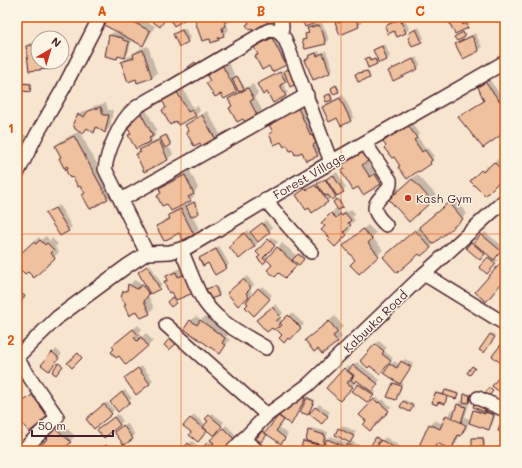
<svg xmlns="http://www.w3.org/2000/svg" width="522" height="468" font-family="Mali,sans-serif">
<rect width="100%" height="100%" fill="#f8e5d0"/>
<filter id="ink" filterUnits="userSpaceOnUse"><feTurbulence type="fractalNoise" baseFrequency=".025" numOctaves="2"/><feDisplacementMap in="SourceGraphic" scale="8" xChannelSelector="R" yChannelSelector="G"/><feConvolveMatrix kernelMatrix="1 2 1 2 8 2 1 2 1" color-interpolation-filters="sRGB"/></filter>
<g filter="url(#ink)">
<!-- green -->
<polygon fill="#bbe6a3" stroke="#828267" points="17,133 32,139 17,168"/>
<!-- shadow -->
<g fill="#0003" fill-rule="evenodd">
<polygon points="110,17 138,17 155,26 147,40 142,45 132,39 128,53 124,57 120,55 117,58 110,36 113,32 122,35"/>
<polygon points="200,17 230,17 231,21 227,24 229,30 218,39 210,37 196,21"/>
<polygon points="247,17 272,17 274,20 269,25 250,23"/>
<polygon points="337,17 359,17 362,23 359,26 341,34 336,22 338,20"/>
<polygon points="402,17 404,17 409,29 406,32 397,36 394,30 386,26 389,23"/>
<polygon points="449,17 464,17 466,22 469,21 470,24 467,27 455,33"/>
<polygon points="322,22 324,28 325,28 329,40 325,43 304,41 307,37 306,34 309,31 308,28 312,25"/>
<polygon points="419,27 424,38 421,41 411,36 410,33"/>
<polygon points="185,28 190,38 187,41 174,35 177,31"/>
<polygon points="475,33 482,47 479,50 463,58 456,45 460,41"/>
<polygon points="277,34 290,59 285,64 269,65 257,56 259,54 255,47 260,42"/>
<polygon points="38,42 38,62 51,62 51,65 48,68 30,70 27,46 30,43"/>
<polygon points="385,44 390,56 387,59 368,66 366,59 370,57 372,60 378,58 374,50 378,47"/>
<polygon points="148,46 157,73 152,78 136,78 122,62 127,57 134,55 134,54 139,49"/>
<polygon points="319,51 320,53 326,51 333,69 330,72 314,79 306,60 313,53"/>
<polygon points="417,57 420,65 417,69 389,71 393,68"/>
<polygon points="227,61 236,77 238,76 245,88 253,84 258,93 255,97 262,110 257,114 245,121 232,106 229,99 239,91 238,89 236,91 221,93 208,83 210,80 207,74"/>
<polygon points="295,66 288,79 283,83 288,92 285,96 268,91 258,85 262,81 284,70 285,71 288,68"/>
<polygon points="368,70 370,76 369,78 358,73"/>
<polygon points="489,79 505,101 505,131 460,117 485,100 479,87"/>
<polygon points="21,82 32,83 31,89 30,90 18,89"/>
<polygon points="338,85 340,90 338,91 332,88"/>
<polygon points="183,88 193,108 198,106 200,111 195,116 177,120 163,110 166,107 163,100 168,95"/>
<polygon points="331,93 333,98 331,99 325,96"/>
<polygon points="343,95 354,117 350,120 338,117 323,107 326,104"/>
<polygon points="106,103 108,110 113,110 110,127 105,132 98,127 94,132 87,127 75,123 79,115 84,110 88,112 94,106"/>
<polygon points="304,104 322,150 317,155 293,149 288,144 270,134 273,131 270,125 272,123 272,122"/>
<polygon points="145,108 157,130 154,133 156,135 148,143 168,135 171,143 168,145 173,154 168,159 145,170 137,154 147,143 130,135 132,133 128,127 133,123 130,119"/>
<polygon points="207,111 220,134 216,139 203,146 200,142 187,132 190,130 187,125 192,120"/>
<polygon points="411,122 419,134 417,136 426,149 428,148 434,156 432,158 434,160 430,163 401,166 384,142"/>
<polygon points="79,131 113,193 108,198 90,207 86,193 68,168 56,146 61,141"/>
<polygon points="366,146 373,155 367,161 375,173 380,169 386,178 381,183 363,194 358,186 343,171"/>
<polygon points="499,158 505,164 505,175 472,181 487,166 489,168"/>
<polygon points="190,171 198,188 194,193 195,195 190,200 185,203 187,206 195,201 200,211 192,215 199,229 194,234 184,239 180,232 158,226 163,221 170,217 169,216 174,211 185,205 184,203 168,202 158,196 162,192 160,188 165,183"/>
<polygon points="337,172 346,188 332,199 331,198 312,211 297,195 310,185 311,187 318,182 319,184"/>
<polygon points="417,174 436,195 409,220 385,194 395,185 400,190"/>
<polygon points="339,198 343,205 337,209 342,214 345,210 348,212 351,209 356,214 352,217 355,220 348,227 351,229 335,246 326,226 323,223 337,207 335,201"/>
<polygon points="454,198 467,214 434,242 435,243 430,248 420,253 389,252"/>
<polygon points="59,205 72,227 60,235 47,214"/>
<polygon points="266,220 272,228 269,232 252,236 258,243 255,246 237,239 248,230 250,234"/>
<polygon points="368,225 376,233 372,237 383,250 359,272 356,260 349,241"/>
<polygon points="485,232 504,247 495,257 498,260 487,273 480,267 491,255 486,252 479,259 472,243 475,240 476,241"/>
<polygon points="46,236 50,241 52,238 58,244 55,247 59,252 34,277 23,266 23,256 21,254 39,237 41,240"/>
<polygon points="272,237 278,242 266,255 269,257 282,243 297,256 300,253 303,255 307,251 310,254 298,263 285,277 267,259 263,262 261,256 257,252"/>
<polygon points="219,246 229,264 226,268 200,258"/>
<polygon points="150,264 162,285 148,295 154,308 149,313 138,310 127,304 124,292 134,280 143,285 145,283 139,272"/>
<polygon points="181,268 183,272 193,269 173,290 166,282 168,279 167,277 172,272"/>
<polygon points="247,276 254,285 249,289 252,293 239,305 231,290"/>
<polygon points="217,286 220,294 218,295 209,288"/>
<polygon points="262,286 272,295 254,314 247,302"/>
<polygon points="174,297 177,301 171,306 168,302"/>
<polygon points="276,304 283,313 279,318 283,322 292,313 304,324 290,339 283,335 283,325 281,323 274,328 261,317"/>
<polygon points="196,316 201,320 206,316 230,333 226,337 230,340 219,353 191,321"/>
<polygon points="335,316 343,327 338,331 342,337 337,342 318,348 306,340"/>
<polygon points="138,325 142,329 139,333 142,337 146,333 153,341 148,346 118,342"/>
<polygon points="492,333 495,335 484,352 481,350"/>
<polygon points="379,341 387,348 384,351 393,358 383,369 375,344"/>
<polygon points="56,349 62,354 52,366 53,353"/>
<polygon points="405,359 413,364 401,382 403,383 398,396 395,399 394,384 397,380 385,373 394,361 400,365"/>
<path d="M357 362 380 380 373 389 376 392 371 399 354 391 361 383 356 379 354 382 355 384 340 400 328 388 348 366 351 368ZM350 371 356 375 352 381 348 373Z"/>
<polygon points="142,366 153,380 150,384 129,375"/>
<polygon points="447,389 459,393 457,397 456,398 447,395 446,401 438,401 437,404 433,403 437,392 445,394"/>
<polygon points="125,390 132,398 118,410 114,399"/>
<polygon points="37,391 53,411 48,416 17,416 17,406"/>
<polygon points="466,393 471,394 470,401 467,403 469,404 465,417 471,420 474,411 477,408 486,411 497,412 492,425 489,428 469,422 466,430 460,435 456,444 451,449 439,443 433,451 430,425 435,420 443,424 466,426 466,424 448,415 452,411 455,412 458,405 461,401 464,402"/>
<polygon points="307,394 307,396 315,400 309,413 304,402 291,423 285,419 279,428 288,434 284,440 267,433 262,440 263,432 264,430 267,433 280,415"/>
<polygon points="377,397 381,401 383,399 391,407 370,430 368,421 361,415"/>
<polygon points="405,400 414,404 410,411 404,401"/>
<polygon points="107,402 114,410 111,413 90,416"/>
<polygon points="319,404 330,412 325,419 311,414"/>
<polygon points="212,413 224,422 217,431 208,429 202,438 185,426 194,415 206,425 209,421 207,419"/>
<polygon points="118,414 123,421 104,437 102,427"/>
<polygon points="60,422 75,436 61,451 37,451 49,438 55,427"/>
<polygon points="127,423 135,435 124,444 119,429"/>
<polygon points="226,425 238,437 224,451 201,451"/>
<polygon points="342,425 356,432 350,441 367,448 371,448 371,451 344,451 346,446 350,442 336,434"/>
<path d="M312 428 328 432 326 441 331 436 346 443 342 451H301L309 431ZM327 440 322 451 318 450 320 444H322Z"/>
<polygon points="385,437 403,448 401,451 381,451 377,449"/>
<polygon points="474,437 484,437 485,444 483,446 473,439"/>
<polygon points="192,441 199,447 195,451 185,451 184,449"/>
</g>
<!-- building -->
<g fill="#efc19f" stroke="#4a1f2b">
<polygon points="109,17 124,17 150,31 143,46 104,25"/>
<polygon points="155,17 167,17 160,27 152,21"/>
<polygon points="169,17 189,17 174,26"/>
<polygon points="207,17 223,17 226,26 222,28 224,36 218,38 219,40 211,43 210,39 202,41 195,21"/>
<polygon points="240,17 267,17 265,18 269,26 255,34 252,29 250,30 246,25 249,23 246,18 242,20"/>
<polygon points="301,17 321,17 322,20 305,27"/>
<polygon points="336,17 349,17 338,22"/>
<polygon points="353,17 355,17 359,27 340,35 335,22 337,21 338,23"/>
<polygon points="448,17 459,17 463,25 466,23 468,28 455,34 449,22 451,21"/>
<polygon points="400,19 406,33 397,37 394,31 388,34 385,26"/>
<polygon points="319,25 321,31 322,30 326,44 305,49 302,40 306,39 305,34 309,33 307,28"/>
<polygon points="416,29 422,42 412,46 408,38 410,37 409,33"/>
<polygon points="182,30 188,42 179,47 173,34"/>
<polygon points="463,32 465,37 457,41 454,37"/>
<polygon points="109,35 123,38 123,40 129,42 125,58 118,56 117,59 105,56"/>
<polygon points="472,36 479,51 463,59 455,44"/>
<polygon points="272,38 286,65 272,72 269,66 262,70 255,56 258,55 254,47"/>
<polygon points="38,44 38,62 47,62 48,69 29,71 26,46"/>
<polygon points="382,46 387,60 379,63 373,50"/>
<polygon points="143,50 152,78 137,83 136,79 128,82 121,62 134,58 133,54"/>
<polygon points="316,53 317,56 323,53 330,73 313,80 305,60 309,58 308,56"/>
<polygon points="369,57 370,61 375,59 377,64 368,68 365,59"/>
<polygon points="413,59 418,69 393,81 388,71"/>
<polygon points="195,62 198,67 191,72 188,67"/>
<polygon points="222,65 237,92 224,99 221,94 215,97 206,83 210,81 206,74"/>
<polygon points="292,68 297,84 290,87 284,71"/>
<polygon points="367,71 370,78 358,82 355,74"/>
<polygon points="280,72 286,82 280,85 286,96 273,103 267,92 263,95 257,84"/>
<polygon points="237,76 244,89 239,92 232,79"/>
<polygon points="485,82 505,108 505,132 483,148 458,117 484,101 478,87"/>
<polygon points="18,83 31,84 30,92 17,90"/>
<polygon points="336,85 339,92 333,94 331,88"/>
<polygon points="248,88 254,99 250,101 257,115 245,122 243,119 237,122 229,108 232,106 228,99"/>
<polygon points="177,92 188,112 192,110 196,116 178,125 176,121 170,125 162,110 166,108 162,100"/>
<polygon points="330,94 332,100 326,102 324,96"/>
<polygon points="340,98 351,121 341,126 337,118 329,122 322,107"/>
<polygon points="101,107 103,115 109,115 105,133 96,127 94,133 87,128 83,134 75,129 73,123 78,114 84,117 88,111"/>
<polygon points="298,108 311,136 312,135 316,143 313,145 318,156 306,161 302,152 295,155 293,150 290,151 287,145 284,147 281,142 274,145 269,134 273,132 269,125 272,124 271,121"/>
<polygon points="140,112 153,136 149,138 151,141 136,149 128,135 131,134 127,127 132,124 129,118"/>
<polygon points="202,115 216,140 202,148 200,143 194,146 186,132 189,131 185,125"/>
<polygon points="407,124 417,138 414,140 422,152 425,150 432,160 430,162 431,164 419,172 418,171 407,179 398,167 400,166 394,157 392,158 384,148 386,146 383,142"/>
<polygon points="166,135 171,145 165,148 160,138"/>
<polygon points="74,136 108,199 90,209 82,195 85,193 80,186 78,187 73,177 70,178 65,169 68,168 67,166 64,168 59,158 61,157 55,146"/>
<polygon points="159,140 168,160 144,172 136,154 141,152 139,150"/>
<polygon points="361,150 368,161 362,165 370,177 375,174 381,184 363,195 358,187 353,190 341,171 345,169 341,163"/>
<polygon points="494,162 505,174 505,176 485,196 470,181 481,170 483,172"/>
<polygon points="185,175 194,194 188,197 191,201 171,211 167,204 162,206 157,196 161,193 159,188"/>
<polygon points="333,175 344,192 337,196 326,179"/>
<polygon points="325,179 336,197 332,200 328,195 325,196 317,184"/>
<polygon points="412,179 432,201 409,222 384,194 390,189 395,194"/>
<polygon points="315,185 317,188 318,187 328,202 312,213 309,208 306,210 296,195 306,188 307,190"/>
<polygon points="337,199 343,207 338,210 333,202"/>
<polygon points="194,202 199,213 191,217 186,206"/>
<polygon points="449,202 463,219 433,244 419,227"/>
<polygon points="55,208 69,231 60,236 45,213"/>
<polygon points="181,209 194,235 183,240 179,233 164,241 156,226 170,219 168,215"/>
<polygon points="331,213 336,218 340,214 342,216 345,213 351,220 348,223 351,225 344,232 347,235 335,247 328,240 330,238 321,230 325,226 321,223"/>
<polygon points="262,223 270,232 258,242 250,232"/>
<polygon points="363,229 372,239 368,243 379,256 359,274 350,265 355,260 343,246"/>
<polygon points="415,230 431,248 421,256 419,254 397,273 383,257"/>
<polygon points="244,233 255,246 239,259 229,247 234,243 233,242"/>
<polygon points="481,234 501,251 494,260 474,243"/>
<polygon points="268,239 275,246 263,258 266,261 263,264 257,258 260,256 256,252"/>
<polygon points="40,240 45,245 47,243 54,250 51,253 55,258 34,278 28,272 25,274 19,268 21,266 17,260 21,256 20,254 33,242 36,244"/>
<polygon points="471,242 485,254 480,260 466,248"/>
<polygon points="277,247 297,266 285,278 279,273 275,277 267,270 272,265 266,259"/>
<polygon points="216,249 227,268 215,275 208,263 203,266 199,258"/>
<polygon points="298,254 304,259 299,265 292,260"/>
<polygon points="488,257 496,264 487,274 479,267"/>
<polygon points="505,258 505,279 486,302 475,292"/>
<polygon points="147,266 160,289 150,294 138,272"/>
<polygon points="176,272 178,277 188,273 196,292 176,300 172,292 169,293 164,281 167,281 166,276"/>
<polygon points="243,279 251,288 246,293 249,297 238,306 227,293"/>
<polygon points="128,284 137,289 142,285 149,294 144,301 150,314 141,318 137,311 129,316 124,305 126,304 121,298 123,291 127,291"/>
<polygon points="215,286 219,296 210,299 206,289"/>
<polygon points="258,288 270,299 254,316 245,307 248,304 246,302"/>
<polygon points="20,293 25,296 20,303 17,301 17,297"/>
<polygon points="172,297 176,303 171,307 167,302"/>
<polygon points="272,307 281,317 276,321 280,325 274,330 272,328 267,332 256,320"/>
<polygon points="288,315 301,328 290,340 288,338 284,343 279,338 282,335 277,330 282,325 280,323"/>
<polygon points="190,320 197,325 200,320 225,338 222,343 226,345 220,354 184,329"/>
<polygon points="329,321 338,332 333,336 338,342 322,354 318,349 314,352 305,340"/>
<polygon points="133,329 138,335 134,338 137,341 141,337 148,346 126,365 119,356 116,358 111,352 114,349 112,346"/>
<polygon points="490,334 495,337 484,353 479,350"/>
<polygon points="171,337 177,343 169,350 164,345"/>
<polygon points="503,342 505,343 505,362 503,365 492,356"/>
<polygon points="375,344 384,351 382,354 391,361 380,374 370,366 368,368 360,361"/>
<polygon points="52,352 59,358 49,371 41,365"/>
<polygon points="78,353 82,358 72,368 67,363"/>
<polygon points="401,361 411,367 400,384 384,373 390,364 397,368"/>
<polygon points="58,363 63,366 56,375 52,372"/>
<polygon points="353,365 378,384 372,392 356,380 354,383 351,380 354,375 348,371"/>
<polygon points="472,366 475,368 470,375 467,373"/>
<polygon points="138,368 150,384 136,395 124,378"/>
<polygon points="344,368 353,376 347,383 353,387 340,401 326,388"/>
<polygon points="505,369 505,388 501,393 492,386"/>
<polygon points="393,383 401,386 396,400 387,397"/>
<polygon points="358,384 374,395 368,403 352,391"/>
<polygon points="489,388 493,391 489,396 485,393"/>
<polygon points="445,390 458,394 456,399 443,395"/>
<polygon points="122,392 130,402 118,412 110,402"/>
<polygon points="435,393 447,396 445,404 438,402 437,405 432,403"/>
<polygon points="464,394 470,395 469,403 463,402"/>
<polygon points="32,395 49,417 29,432 17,417 17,406"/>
<polygon points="303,396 305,399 291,425 278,415"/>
<polygon points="307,398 314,401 308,415 300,412"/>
<polygon points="374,399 378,403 379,402 389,411 370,431 363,425 366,421 359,415"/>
<polygon points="476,399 487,403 484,412 473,407"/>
<polygon points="403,401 413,406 410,412 400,407"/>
<polygon points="104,404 112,414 94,429 86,419"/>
<polygon points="457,404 466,407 460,426 451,423"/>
<polygon points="488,404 495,406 492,414 485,411"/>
<polygon points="315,407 328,416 322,424 309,414"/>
<polygon points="473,410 485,414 485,412 494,415 489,430 469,423"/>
<polygon points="209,415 222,426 214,436 203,427 208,421 205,419"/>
<polygon points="446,415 466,425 461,436 458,435 451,450 437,443 433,451 419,446 429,424 440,429"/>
<polygon points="278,416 284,420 276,431 285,438 281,444 265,433"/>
<polygon points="114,417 120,425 104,438 97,430"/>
<polygon points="190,418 207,431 198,442 189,435 191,432 183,426"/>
<polygon points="502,420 505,421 505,433 498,431"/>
<polygon points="123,425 133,439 124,445 114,432"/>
<polygon points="54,427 71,442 62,451 36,451 48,438 46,436"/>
<polygon points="223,428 236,441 226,451 216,451 211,446 214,443 210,440"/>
<polygon points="338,428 354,436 350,443 335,435"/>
<polygon points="308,430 325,435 323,445 306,441"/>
<polygon points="262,431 267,435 261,442 256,439"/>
<polygon points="376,437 380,440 375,447 371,445"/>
<polygon points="472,438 483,438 484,447 472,447"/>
<polygon points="327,439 343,446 341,451 321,451"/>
<polygon points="381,440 400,451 379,451 376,449"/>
<polygon points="303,441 318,445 316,451 300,451"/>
<polygon points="188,443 196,451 184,451 182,450"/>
<polygon points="207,443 215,451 199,451"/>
<polygon points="347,444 363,451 343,451"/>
<polygon points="106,445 109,448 105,451 103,451 101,449"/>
</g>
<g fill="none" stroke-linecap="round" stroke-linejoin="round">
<!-- minor casing -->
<g stroke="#4a1f2b" stroke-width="16">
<g id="minor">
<polyline points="281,34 282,27 281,17"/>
<path d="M365 143 390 180C393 198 358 199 386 225"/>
<polyline points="17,174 37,134 63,89 100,17"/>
<polyline points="121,200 307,95"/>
<polyline points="265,200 311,252"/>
<path d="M181 250C188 265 193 281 201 296 214 321 243 334 266 348"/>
<path d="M147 253 105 169C107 152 120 121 133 110 144 101 158 95 170 88 202 69 235 50 267 31 275 28 280 33 285 39L331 162"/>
<polyline points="424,274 502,322"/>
<polyline points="166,325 267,415"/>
<polyline points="17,357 58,317 127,266 147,253 170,252 188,247 331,162 505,62"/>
<polyline points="17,359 57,417 22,451"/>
<polyline points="478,398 505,410"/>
<polyline points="243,439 258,451"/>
<polyline points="232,451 267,415 308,385 424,274 505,200"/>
</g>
</g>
<!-- minor -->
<use href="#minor" stroke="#fcf5e5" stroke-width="13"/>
</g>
</g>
<!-- grid -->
<path fill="none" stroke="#e0560e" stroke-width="1" stroke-opacity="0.55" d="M181 17V451M341 17V451M17 234H505"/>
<!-- markers -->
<circle fill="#c8321e" stroke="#fcf5e5" stroke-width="1.5" cx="408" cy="198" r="4"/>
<g text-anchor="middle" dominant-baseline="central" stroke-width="3" stroke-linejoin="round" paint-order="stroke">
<!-- street labels -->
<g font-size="12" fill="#4a1f2b" stroke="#fcf5e5">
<text transform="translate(309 175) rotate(-30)">Forest Village</text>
<text transform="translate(375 321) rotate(-44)">Kabuuka Road</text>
</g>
<!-- poi labels -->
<g font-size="12" fill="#4a1f2b" stroke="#fcf5e5" text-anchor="start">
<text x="416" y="198">Kash Gym</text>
</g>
</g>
<!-- margin -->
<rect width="522" height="468" fill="none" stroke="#fcf5e5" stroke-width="44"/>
<!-- north arrow -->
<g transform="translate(50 50) rotate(38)"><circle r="19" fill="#fcf5e5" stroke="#b59f9b"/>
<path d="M0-3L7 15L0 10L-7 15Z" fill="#c8321e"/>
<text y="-6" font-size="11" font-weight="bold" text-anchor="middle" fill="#4a1f2b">N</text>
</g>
<!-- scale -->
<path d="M32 430v6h81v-6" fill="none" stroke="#4a1f2b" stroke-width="2"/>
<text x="38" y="430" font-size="12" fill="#4a1f2b" stroke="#fcf5e5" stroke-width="3" paint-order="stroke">50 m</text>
<rect x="22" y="22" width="478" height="424" fill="none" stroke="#e0560e" stroke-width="1.5"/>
<g font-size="13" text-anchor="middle" font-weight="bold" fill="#e0560e">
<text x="102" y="16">A</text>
<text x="261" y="16">B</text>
<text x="420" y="16">C</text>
<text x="11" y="133">1</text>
<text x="11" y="345">2</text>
</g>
</svg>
